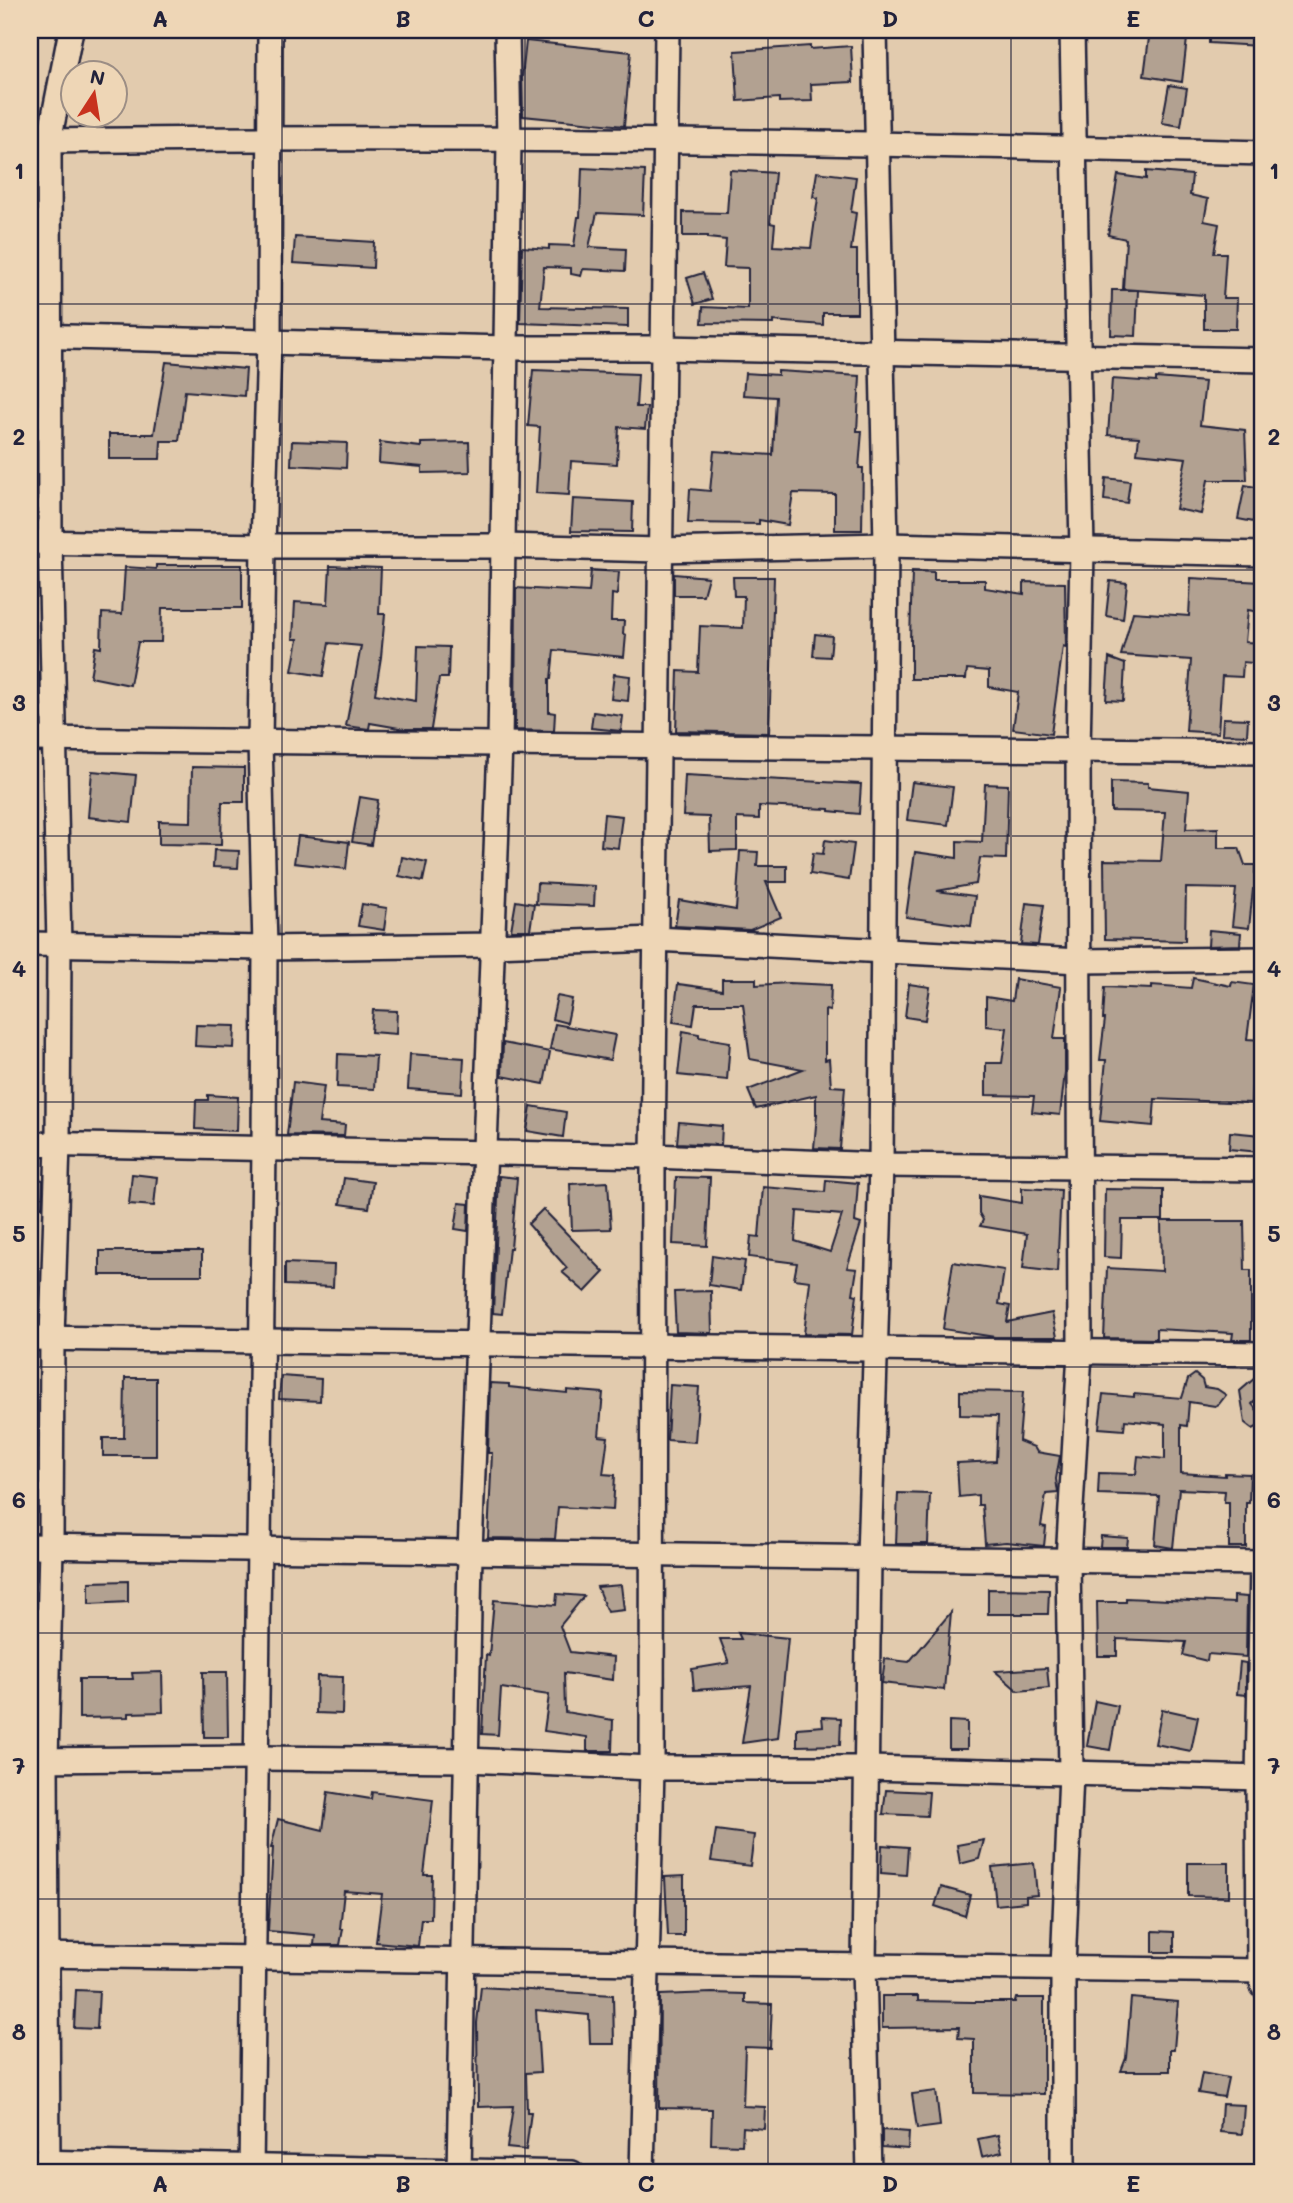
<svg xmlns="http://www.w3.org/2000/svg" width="1293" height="2203" font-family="Mali,sans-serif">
<rect width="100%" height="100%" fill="#e2cbae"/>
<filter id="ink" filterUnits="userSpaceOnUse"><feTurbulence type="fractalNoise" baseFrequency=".0143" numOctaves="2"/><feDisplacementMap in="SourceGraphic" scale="14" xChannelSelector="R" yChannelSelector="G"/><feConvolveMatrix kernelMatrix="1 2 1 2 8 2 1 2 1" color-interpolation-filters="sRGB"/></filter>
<g filter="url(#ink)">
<!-- building -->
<g fill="#b2a191" stroke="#22223b" stroke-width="2" fill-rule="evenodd">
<polygon points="1150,30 1188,30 1182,82 1144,76"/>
<polygon points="1209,30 1260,30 1259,46 1209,43"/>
<polygon points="526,41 631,52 624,126 523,116 522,78"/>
<polygon points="810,46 810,49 851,46 853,82 811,84 812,101 779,102 779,98 738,101 735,51"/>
<polygon points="1169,85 1187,88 1181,126 1162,123"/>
<polygon points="582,168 645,171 643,215 597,213 589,247 626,249 625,271 583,269 581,276 571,274 571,268 544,267 540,307 628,309 628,327 520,323 522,247 549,249 549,245 574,246 578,217 580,217"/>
<polygon points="730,170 775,173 770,223 775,224 773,246 811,248 818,198 813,197 817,172 856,177 851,212 856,213 851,250 857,250 857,313 823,313 823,325 773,321 773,324 702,323 703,307 748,309 748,268 724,267 726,240 708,238 708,236 683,236 683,212 727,213"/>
<polygon points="1146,171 1192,175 1190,195 1208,199 1204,221 1219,224 1214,253 1226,253 1223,298 1237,298 1236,329 1204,329 1204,295 1123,289 1126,239 1108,235 1118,175 1146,179"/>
<polygon points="295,237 374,242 373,268 293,263"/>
<polygon points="703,273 712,299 695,304 687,278"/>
<polygon points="1112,290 1138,290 1136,336 1111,335"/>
<polygon points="166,362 246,369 244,396 185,391 179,441 161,441 160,459 109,459 109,434 154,434"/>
<polygon points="533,370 638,374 636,407 647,407 645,429 619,427 617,464 571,461 569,495 536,493 540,427 528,426"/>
<polygon points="778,371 860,376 857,431 862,431 859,468 863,468 862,530 835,530 835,494 793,493 788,525 759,520 759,524 688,523 690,489 710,491 714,451 773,455 776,397 743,395 745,373 778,375"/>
<polygon points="1156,378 1205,382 1200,425 1245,430 1247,480 1208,480 1201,514 1176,509 1186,458 1137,453 1139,437 1108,435 1112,379 1156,382"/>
<polygon points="292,441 347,443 346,468 291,465"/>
<polygon points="380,442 421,447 421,443 469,442 470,472 422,473 422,467 379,463"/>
<polygon points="1106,478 1130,481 1127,503 1104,500"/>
<polygon points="1245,485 1261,488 1254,522 1238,519"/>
<polygon points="573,499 633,502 632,532 571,531"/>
<polygon points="156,565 242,565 242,608 162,608 161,642 138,642 130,685 90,677 95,647 101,648 102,613 122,614 125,567 156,569"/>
<polygon points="330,566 381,568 379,614 385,614 381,657 375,694 416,701 418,646 449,647 448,678 439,678 431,729 405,729 370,723 369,729 346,726 361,646 329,643 323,676 292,671 298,639 293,639 295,602 328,604"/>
<polygon points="591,570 619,572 617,595 612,594 611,621 624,621 623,634 626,635 624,657 554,650 551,679 549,679 549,712 555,713 554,731 515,730 516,588 589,592"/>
<polygon points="912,571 934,572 934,580 985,580 985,588 1024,594 1024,582 1065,583 1066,647 1063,646 1051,734 1013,729 1018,692 989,687 989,671 967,669 966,679 911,679 911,640 910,640"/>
<polygon points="674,574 708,577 703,595 674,595"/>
<polygon points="733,577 774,577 769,733 676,731 678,671 698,672 700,626 743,628 744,596 734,596"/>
<polygon points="1191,578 1261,582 1259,612 1248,610 1245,642 1263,643 1263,664 1243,662 1242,677 1222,676 1218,733 1186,731 1191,660 1121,655 1133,612 1189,616"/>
<polygon points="1110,581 1127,583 1123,619 1106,616"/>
<polygon points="815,634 832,636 830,657 813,656"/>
<polygon points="1109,658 1125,664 1123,701 1106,700"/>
<polygon points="30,671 39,672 40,704 30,703"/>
<polygon points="614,674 630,676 628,701 611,699"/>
<polygon points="593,712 623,716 621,731 591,728"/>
<polygon points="1223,718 1248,719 1247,735 1222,734"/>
<polygon points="192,767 244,768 244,802 222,802 221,845 159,844 159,821 191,822"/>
<polygon points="92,771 136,775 131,822 88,817"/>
<polygon points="685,775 861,784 859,814 829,811 829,809 759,806 759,819 737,818 737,850 710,851 709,817 683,816"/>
<polygon points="912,782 953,787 948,825 907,820"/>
<polygon points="1111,782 1148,783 1148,787 1189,791 1186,829 1218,828 1218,848 1239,848 1245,865 1255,865 1255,889 1253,889 1249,928 1232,926 1236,889 1186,888 1185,941 1105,939 1104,860 1161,861 1165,812 1111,811"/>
<polygon points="985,784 1008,785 1006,859 980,858 976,884 937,891 975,896 971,926 906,917 915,852 957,858 957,841 982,842"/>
<polygon points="360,797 378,800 371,845 352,842"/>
<polygon points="604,814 622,816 618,848 601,846"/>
<polygon points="298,836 349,842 346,869 294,863"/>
<polygon points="825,840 854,844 849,880 810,874 813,853 823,854"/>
<polygon points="214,850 239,851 238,868 213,867"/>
<polygon points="740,851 758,852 757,866 787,866 787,882 766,882 781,917 750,930 675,926 679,900 736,910"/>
<polygon points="402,857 427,862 423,881 399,876"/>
<polygon points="537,883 595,886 594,906 536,904"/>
<polygon points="516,901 534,904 530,930 511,930"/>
<polygon points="1026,903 1044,905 1038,945 1021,944"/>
<polygon points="362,904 387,908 384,930 358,926"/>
<polygon points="1209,930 1241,933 1240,945 1208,946"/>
<polygon points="1193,978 1231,986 1232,982 1254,985 1247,1039 1263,1040 1263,1048 1261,1069 1253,1069 1251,1103 1155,1099 1153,1126 1100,1121 1106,1060 1100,1060 1105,1019 1103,1019 1105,987 1152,989 1152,985 1191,988"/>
<polygon points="722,979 756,979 756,985 789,983 831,985 830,1011 825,1010 825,1060 829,1059 831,1086 845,1087 840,1149 814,1148 817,1114 816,1114 816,1095 756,1109 748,1090 803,1069 750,1059 743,1004 696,1004 693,1025 673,1022 678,984 722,990"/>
<polygon points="1015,979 1061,987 1054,1039 1065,1039 1065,1072 1060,1115 1032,1112 1034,1096 986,1095 986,1063 1002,1063 1007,1028 986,1026 986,997 1012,1001"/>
<polygon points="909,984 930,987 925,1020 905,1017"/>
<polygon points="557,996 572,999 567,1023 552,1019"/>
<polygon points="373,1010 397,1011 396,1034 371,1032"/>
<polygon points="555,1024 615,1035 610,1060 550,1049"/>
<polygon points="196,1025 235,1026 234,1048 195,1046"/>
<polygon points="683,1031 699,1034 699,1037 730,1042 727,1080 678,1075"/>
<polygon points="503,1043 550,1052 544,1084 502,1076"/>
<polygon points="338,1054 376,1056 374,1089 337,1087"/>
<polygon points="410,1054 464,1058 462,1093 408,1089"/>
<polygon points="293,1082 324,1086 319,1123 345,1125 344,1136 287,1135"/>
<polygon points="208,1095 238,1097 237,1131 195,1129 196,1100 208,1100"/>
<polygon points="531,1106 566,1112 563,1137 527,1131"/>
<polygon points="679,1122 722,1126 721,1145 677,1143"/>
<polygon points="1230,1132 1261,1135 1259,1152 1229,1149"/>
<polygon points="132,1174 157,1177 154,1206 129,1204"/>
<polygon points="499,1176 517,1178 511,1248 509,1248 502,1314 493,1313"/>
<polygon points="30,1177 43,1180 42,1207 30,1205"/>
<polygon points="676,1177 710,1178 707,1246 673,1244"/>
<polygon points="344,1178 373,1182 369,1208 340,1204"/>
<path d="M826 1180 858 1183 855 1222 861 1224 847 1268 857 1269 853 1294 857 1295 852 1335 804 1334 810 1281 794 1279 797 1263 749 1257 751 1236 759 1237 763 1187 825 1192ZM797 1211 842 1215 830 1252 795 1241Z"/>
<polygon points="608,1182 611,1229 572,1230 570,1184"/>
<polygon points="1022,1188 1061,1190 1057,1272 1023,1268 1027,1234 980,1226 983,1220 979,1213 979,1196 1022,1203"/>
<polygon points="1105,1189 1163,1190 1163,1220 1122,1220 1121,1258 1104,1257"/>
<polygon points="459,1203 469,1204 468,1231 455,1229"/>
<polygon points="543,1209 604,1272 585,1292 562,1272 567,1268 528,1224"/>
<polygon points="1161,1221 1244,1221 1245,1270 1251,1270 1251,1340 1232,1340 1233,1333 1156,1329 1156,1339 1104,1338 1107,1268 1162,1271"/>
<rect x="100" y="1251" width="102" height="24"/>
<polygon points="712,1256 745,1261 741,1290 709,1285"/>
<polygon points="953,1262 1004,1270 999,1304 1010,1306 1007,1322 1052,1313 1057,1337 995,1337 943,1329"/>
<polygon points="285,1263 334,1265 333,1287 285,1285"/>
<polygon points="711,1291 712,1333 676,1332 674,1292"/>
<polygon points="1263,1371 1263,1392 1252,1404 1262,1416 1263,1421 1261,1425 1253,1429 1245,1423 1240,1391"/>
<polygon points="1195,1374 1202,1380 1204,1387 1217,1389 1226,1395 1219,1404 1215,1406 1189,1402 1187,1426 1181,1425 1181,1473 1225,1476 1225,1473 1250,1474 1249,1503 1246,1503 1246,1547 1229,1547 1229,1502 1224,1502 1225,1491 1179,1489 1173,1548 1155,1545 1159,1496 1098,1494 1099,1473 1136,1474 1138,1456 1165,1459 1165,1424 1125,1420 1124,1430 1099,1428 1103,1394 1134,1397 1134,1394 1182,1398 1188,1379"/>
<polygon points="281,1376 321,1379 320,1401 279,1399"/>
<polygon points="125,1378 156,1378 156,1456 103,1456 103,1438 124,1438"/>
<polygon points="490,1383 509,1384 509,1387 567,1393 567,1390 603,1393 599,1436 608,1437 603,1474 615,1475 613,1510 558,1507 555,1539 488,1538 492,1453 488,1453"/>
<polygon points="670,1385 699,1387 695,1442 667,1440"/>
<polygon points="960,1391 1023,1392 1019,1441 1034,1447 1037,1452 1060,1456 1056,1479 1058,1493 1046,1494 1041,1526 1046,1527 1044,1546 1006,1542 985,1544 982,1505 978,1505 978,1495 959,1497 957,1463 996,1461 998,1416 960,1415"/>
<polygon points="898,1493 930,1494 928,1544 896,1544"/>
<polygon points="1101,1536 1128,1538 1127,1547 1100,1547"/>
<polygon points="128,1581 128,1602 89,1604 89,1582"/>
<polygon points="621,1585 624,1610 607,1612 597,1587"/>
<polygon points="988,1589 1049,1590 1048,1614 988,1614"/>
<polygon points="557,1594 584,1596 560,1626 570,1652 614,1657 613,1680 564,1673 565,1712 613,1720 612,1751 587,1751 587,1737 544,1731 549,1695 501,1688 498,1735 482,1734 486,1655 489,1656 494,1600 556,1605"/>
<polygon points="1234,1596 1247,1597 1246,1657 1208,1654 1207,1661 1183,1655 1186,1642 1117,1639 1117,1656 1098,1656 1097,1602 1126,1602 1126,1598 1234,1603"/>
<polygon points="951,1612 944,1690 882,1683 885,1659 909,1662"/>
<polygon points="738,1633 788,1638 778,1738 742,1743 751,1686 694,1690 692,1669 729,1663 720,1639 741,1639"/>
<polygon points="1240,1662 1246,1663 1246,1695 1237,1694"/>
<polygon points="1047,1668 1049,1688 1018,1691 995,1671"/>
<polygon points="162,1672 163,1712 128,1713 128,1717 79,1718 79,1679 133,1679 132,1673"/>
<polygon points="203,1672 227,1672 228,1737 204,1737"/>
<polygon points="317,1676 343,1677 342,1714 316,1713"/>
<polygon points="1095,1701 1118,1706 1110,1750 1087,1746"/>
<polygon points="1162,1709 1198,1717 1191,1751 1155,1744"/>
<polygon points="822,1717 841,1718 840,1745 797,1746 797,1728 823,1726"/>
<polygon points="949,1721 967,1722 967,1749 949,1749"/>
<polygon points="886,1790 929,1792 927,1816 883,1814"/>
<polygon points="328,1792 371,1799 372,1792 433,1800 424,1875 432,1875 431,1919 421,1919 418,1946 376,1942 382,1894 344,1891 340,1929 343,1929 340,1945 314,1945 315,1935 268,1931 273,1848 271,1848 278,1819 323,1830"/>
<polygon points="716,1830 754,1835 750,1866 711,1861"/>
<polygon points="984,1840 979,1859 960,1864 957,1845"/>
<polygon points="882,1845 908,1847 906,1875 881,1873"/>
<polygon points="1034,1863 1037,1895 1026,1896 1026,1902 996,1905 992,1867"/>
<polygon points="1188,1863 1229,1863 1229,1897 1188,1896"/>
<polygon points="684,1876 684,1936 668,1936 665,1877"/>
<polygon points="941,1887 970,1895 965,1916 935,1906"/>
<polygon points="1153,1931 1174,1932 1174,1952 1153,1952"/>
<polygon points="481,1987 613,1995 614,2044 590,2044 589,2015 536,2010 540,2072 526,2073 527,2112 531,2112 526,2150 507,2148 513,2106 478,2107 477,2023"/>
<polygon points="76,1990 99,1991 97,2029 74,2028"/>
<polygon points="712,1993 745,1994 745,2003 772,2004 770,2048 745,2047 743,2106 765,2107 764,2129 743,2127 742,2145 711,2144 712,2109 659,2108 660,1995"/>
<polygon points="882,1996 918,1996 918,2001 974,2002 1015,2002 1016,1998 1044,1998 1044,2094 974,2093 974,2039 958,2038 959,2027 882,2028"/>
<polygon points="1131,1998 1178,2002 1174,2049 1170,2049 1170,2071 1121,2071 1126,2058"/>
<polygon points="1202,2073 1228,2078 1224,2097 1198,2093"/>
<polygon points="936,2091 940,2126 917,2129 912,2094"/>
<polygon points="1222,2104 1244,2105 1242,2134 1220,2132"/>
<polygon points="882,2130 909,2132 908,2149 882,2147"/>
<polygon points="998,2135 1002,2152 982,2157 978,2139"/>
</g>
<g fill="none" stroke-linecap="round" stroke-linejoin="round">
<!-- minor casing -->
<g stroke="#22223b" stroke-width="28">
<g id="minor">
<path d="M49 141C454 135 858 142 1263 153"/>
<polyline points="30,336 506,348 662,348 1263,360"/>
<polyline points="30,542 263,546 504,546 659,550 886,545 1263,554"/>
<polyline points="30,739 1263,752"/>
<polyline points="30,944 265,948 493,945 655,939 1079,961 1263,959"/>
<polyline points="30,1144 653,1156 881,1165 1263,1169"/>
<polyline points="30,1338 1263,1354"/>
<polyline points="30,1546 1262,1563 1258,1778 1259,1971 1263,1986"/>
<polyline points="31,1760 258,1758 466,1760 652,1768 868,1768 1263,1778"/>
<polyline points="30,1955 1263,1971"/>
<polyline points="30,2162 572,2173"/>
<polyline points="48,2173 46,1760 51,1546 52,1338 58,1144 59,945 50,542 49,141 71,30"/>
<polyline points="251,2173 264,1148 265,948 260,741 263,546 269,342 270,30"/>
<polyline points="459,2173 470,1552 500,744 509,141 507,30"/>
<polyline points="642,2173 652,1768 653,1156 667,30"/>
<polyline points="869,2173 864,1966 869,1557 881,1165 886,545 875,30"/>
<polyline points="1063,2173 1063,1968 1071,1773 1068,1560 1080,1352 1078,751 1082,551 1072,30"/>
</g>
</g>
<!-- minor -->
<use href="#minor" stroke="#eed6b6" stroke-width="23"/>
</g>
</g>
<!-- grid -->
<path fill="none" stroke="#22223b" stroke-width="2" stroke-opacity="0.55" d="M282 30V2173M525 30V2173M768 30V2173M1011 30V2173M30 304H1263M30 570H1263M30 836H1263M30 1102H1263M30 1367H1263M30 1633H1263M30 1899H1263"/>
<!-- margin -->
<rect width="1293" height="2203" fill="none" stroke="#eed6b6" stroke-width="77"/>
<!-- north arrow -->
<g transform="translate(94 94) rotate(12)"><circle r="33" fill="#eed6b6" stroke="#9c8e85" stroke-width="2"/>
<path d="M0-5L12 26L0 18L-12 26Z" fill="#c8321e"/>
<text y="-10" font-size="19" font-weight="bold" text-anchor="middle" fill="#22223b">N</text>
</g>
<rect x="38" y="38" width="1216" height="2126" fill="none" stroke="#22223b" stroke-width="2.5"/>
<g font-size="23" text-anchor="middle" font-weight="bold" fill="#22223b">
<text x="160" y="27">A</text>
<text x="403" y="27">B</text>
<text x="646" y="27">C</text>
<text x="890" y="27">D</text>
<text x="1133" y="27">E</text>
<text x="19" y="179">1</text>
<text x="1274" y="179">1</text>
<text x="19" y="445">2</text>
<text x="1274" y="445">2</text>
<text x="19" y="711">3</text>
<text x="1274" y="711">3</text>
<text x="19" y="977">4</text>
<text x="1274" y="977">4</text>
<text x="19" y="1242">5</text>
<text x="1274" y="1242">5</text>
<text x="19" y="1508">6</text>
<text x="1274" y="1508">6</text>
<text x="19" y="1774">7</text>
<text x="1274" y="1774">7</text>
<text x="19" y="2040">8</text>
<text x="1274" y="2040">8</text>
<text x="160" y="2192">A</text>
<text x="403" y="2192">B</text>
<text x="646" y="2192">C</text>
<text x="890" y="2192">D</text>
<text x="1133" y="2192">E</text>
</g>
</svg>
